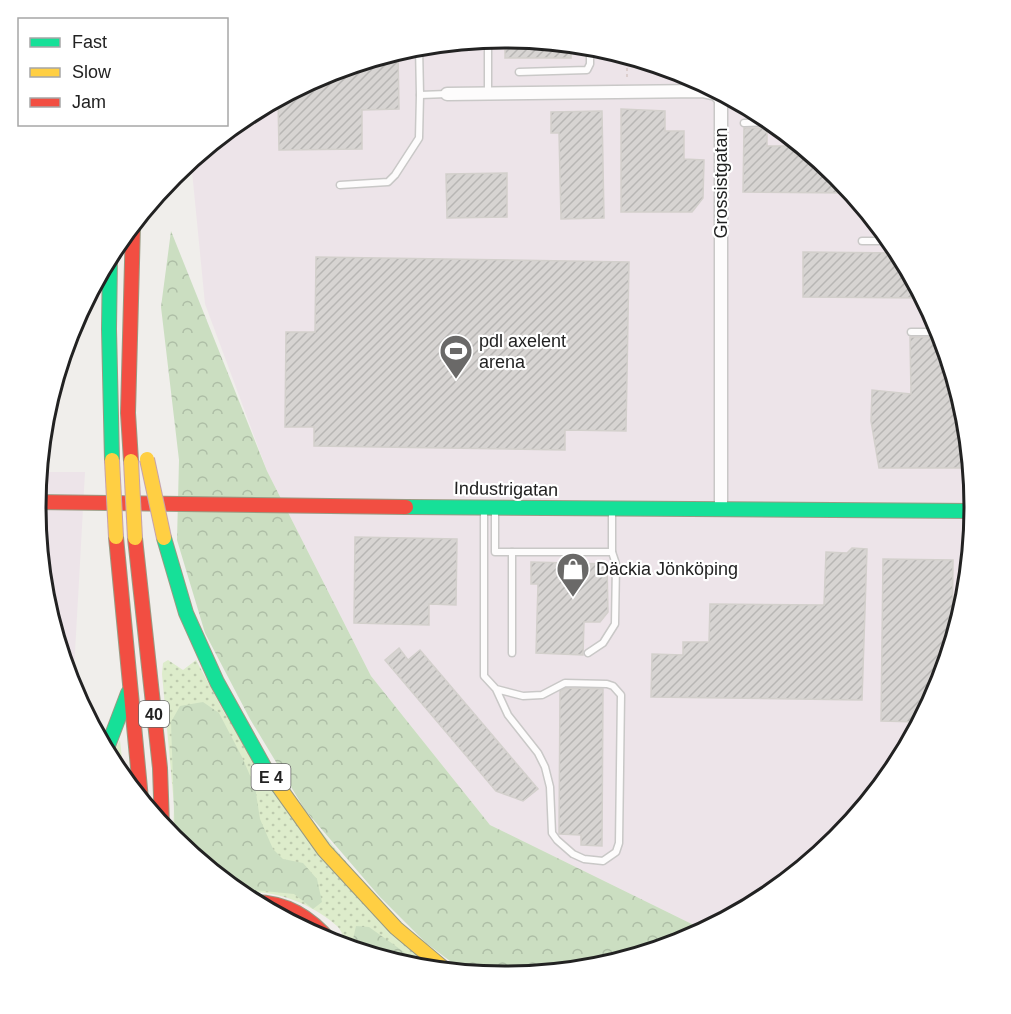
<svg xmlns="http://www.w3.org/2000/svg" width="1011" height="1014" font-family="Arial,sans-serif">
<defs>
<pattern id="grass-dots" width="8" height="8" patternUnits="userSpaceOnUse" patternTransform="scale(1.5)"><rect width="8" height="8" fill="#ddeccb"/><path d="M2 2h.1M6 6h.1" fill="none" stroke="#bdcaae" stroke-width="1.8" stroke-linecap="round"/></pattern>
<pattern id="forest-crowns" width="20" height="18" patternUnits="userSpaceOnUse" patternTransform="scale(1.5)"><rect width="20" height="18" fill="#cbdec1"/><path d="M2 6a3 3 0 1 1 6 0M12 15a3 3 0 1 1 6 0" fill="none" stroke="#aebea6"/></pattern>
<pattern id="building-hatch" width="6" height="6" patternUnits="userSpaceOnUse" patternTransform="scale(1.5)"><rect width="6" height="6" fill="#d7d4d2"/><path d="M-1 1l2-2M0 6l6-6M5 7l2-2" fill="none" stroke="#b8b6b4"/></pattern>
</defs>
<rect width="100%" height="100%" fill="#f0eeeb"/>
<!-- industrial -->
<g fill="#ede4e9">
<polygon points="506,38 597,47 685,73 767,117 838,175 896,246 939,328 966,416 975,507 966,599 939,687 896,768 837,839 766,898 704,930 490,825 371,676 267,471 205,304 191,161 245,116 326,73 414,46"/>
<polygon points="48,404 44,472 85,472 73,689 45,598 36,507 45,415"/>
</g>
<!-- grass -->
<g fill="url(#grass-dots)">
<path d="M168 660 183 670 196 660 225 714 434 969 414 967 348 947C345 941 342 931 337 926 316 906 270 886 241 894L173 839 174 805 162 674 163 663Z"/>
<polygon points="120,740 124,778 110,759"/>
</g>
<!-- forest -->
<g fill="url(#forest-crowns)">
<polygon points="171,231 267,471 371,676 490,825 704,930 685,941 597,968 505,976 466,973 426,943 380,897 305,810 250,719 205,633 177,540 179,460 161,307"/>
<polygon points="203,702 219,713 242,757 255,787 260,819 273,849 283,859 303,863 317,879 322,902 313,909 294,894 233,888 175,840 171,722 180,706"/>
<polygon points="356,926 369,927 404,952 411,967 351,948"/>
</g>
<!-- building -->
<g fill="url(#building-hatch)" stroke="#d3d0cc" stroke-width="1.5">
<polygon points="505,38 571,44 571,58 505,58"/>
<polygon points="398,51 399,109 362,110 362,149 279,150 278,99 326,73"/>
<polygon points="621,109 665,111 665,131 684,131 684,159 704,160 703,198 692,212 621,212"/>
<polygon points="602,111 604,218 561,219 559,133 551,133 551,112"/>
<polygon points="744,128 767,128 767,146 795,146 795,155 813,155 838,175 852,193 743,192"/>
<polygon points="507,173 507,217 447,218 446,174"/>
<polygon points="803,252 900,253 924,298 803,297"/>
<polygon points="316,257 629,262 626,431 565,430 565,450 314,446 314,427 285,427 286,332 315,332"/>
<polygon points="910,337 942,337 966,416 971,468 879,468 871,421 872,390 911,394"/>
<polygon points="355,537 457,539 456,605 429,604 429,625 354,623"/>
<polygon points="852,548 867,549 862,700 651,697 652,654 683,655 683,642 709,642 710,604 824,605 826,552 847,553"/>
<polygon points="883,559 953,560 952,645 939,687 920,722 881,721"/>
<polygon points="531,562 607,564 608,612 600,622 584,622 583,655 536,653 538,584 531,584"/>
<polygon points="399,648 408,660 420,650 538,789 523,801 496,791 385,660"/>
<polygon points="566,688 603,689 602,846 581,845 581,835 559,834 560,691"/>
</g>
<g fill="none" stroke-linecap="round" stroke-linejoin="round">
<!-- lane casing -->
<g stroke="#c9c8c7" stroke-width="9">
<g id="lane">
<polyline points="419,46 420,95 447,94"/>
<polyline points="519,72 587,70 590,64 590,46"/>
<polyline points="488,93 488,39"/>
<polyline points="721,104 741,103"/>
<polyline points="744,123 773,122"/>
<polyline points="340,185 388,182 395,175 419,138 420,95"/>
<polyline points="862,241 891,241"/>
<polyline points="911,332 941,332"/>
<polyline points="484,510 484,676 496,689 523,696 542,695 565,683 607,684 613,686 621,695 619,843 616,852 603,861 584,859 573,854 557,840 552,833 550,787 545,767 538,753 508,715 496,689"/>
<polyline points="495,510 495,552 612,552 612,510"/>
<polyline points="969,566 969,511"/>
<polyline points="512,653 512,552"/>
<polyline points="588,653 603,643 615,624 616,564 612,552"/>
</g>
</g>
<!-- street casing -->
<g stroke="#c9c8c7" stroke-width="15">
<polyline id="street" points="447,94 702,91 716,94 721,100 721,508"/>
</g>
<!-- fast casing -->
<g stroke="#999a82" stroke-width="16">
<g id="fast">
<polyline points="110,256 109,329 112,460"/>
<polyline points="406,507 975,511"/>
<polyline points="164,538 186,613 217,682 266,770 279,787"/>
<polyline points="106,751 128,693"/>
</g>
</g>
<!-- slow casing -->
<g stroke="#999a82" stroke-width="16">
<polyline id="slow" points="279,787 324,850 396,928 447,971"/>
</g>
<!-- jam casing -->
<g stroke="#999a82" stroke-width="16">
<g id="jam">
<polyline points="131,461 128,413 133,225"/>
<polyline points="36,502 406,507"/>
<polyline points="116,537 141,799"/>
<polyline points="135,538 160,768 162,825"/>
<path d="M253 902C286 902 310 917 331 942"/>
</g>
</g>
<!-- path -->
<polyline stroke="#dccecd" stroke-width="2" stroke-dasharray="3 3" stroke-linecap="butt" points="627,56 627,80"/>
<!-- lane -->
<use href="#lane" stroke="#fdfcfc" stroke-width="6"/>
<!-- street -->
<use href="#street" stroke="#fdfcfc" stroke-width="12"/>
<!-- fast -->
<use href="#fast" stroke="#16e098" stroke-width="14"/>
<!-- slow -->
<use href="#slow" stroke="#ffcf43" stroke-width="14"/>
<!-- jam -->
<use href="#jam" stroke="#f24e42" stroke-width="14"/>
<!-- slow-bridge casing -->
<g stroke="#c5a2ac" stroke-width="16" stroke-linecap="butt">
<g id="slow-bridge">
<polyline points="147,459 164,538"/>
<polyline points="112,460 116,537"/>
<polyline points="131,461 135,538"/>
</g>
</g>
<!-- slow-bridge -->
<use href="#slow-bridge" stroke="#ffcf43" stroke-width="14"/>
</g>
<!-- icons -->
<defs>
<g id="stadium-pin" transform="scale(1.725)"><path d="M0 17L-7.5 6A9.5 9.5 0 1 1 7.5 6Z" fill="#6a6968" stroke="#fff"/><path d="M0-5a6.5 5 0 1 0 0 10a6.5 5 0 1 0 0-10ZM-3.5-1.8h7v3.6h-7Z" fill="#fff"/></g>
<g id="shop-pin" transform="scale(1.725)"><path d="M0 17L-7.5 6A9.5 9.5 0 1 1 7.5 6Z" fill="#6a6968" stroke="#fff"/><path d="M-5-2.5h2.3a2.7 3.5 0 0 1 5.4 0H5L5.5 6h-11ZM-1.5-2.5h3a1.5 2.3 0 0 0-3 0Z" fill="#fff"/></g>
</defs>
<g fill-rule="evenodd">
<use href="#stadium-pin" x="456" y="351"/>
<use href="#shop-pin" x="573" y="569"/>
</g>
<g text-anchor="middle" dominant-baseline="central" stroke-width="4.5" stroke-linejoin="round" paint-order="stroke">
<!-- shield labels -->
<g fill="#fff" stroke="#646464" stroke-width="1.5">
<rect x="139" y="701" width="30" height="26" rx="4.5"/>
<rect x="251.5" y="764" width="39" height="26" rx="4.5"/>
</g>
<g font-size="16" font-weight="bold" fill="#222">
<text x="154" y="714">40</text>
<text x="271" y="777">E 4</text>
</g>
<!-- street labels -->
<g font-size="18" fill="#222" stroke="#fff">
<text transform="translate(721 183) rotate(-90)">Grossistgatan</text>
<text transform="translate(506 489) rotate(1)">Industrigatan</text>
</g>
<!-- poi labels -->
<g font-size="18" fill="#222" stroke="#fff" text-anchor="start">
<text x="479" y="341">pdl axelent<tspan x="479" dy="21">arena</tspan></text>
<text x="596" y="569">Däckia Jönköping</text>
</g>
</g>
<!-- crop -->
<path d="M0 0H1011V1014H0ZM46 507a459 459 0 1 1 918 0a459 459 0 1 1-918 0Z" fill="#fff" fill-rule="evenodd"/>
<path fill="none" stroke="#222" stroke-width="3" d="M46 507a459 459 0 1 1 918 0a459 459 0 1 1-918 0Z"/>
<!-- legend -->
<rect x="18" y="18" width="210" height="108" fill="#ffffff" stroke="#a7a7a7" stroke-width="1.5"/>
<rect x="30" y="38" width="30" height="9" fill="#16e098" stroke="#a7a7a7" stroke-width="1.5"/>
<text x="72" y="48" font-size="18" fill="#222222">Fast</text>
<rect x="30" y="68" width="30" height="9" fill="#ffcf43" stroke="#a7a7a7" stroke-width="1.5"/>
<text x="72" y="78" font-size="18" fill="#222222">Slow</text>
<rect x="30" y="98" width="30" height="9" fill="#f24e42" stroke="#a7a7a7" stroke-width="1.5"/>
<text x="72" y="108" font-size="18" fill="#222222">Jam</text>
</svg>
